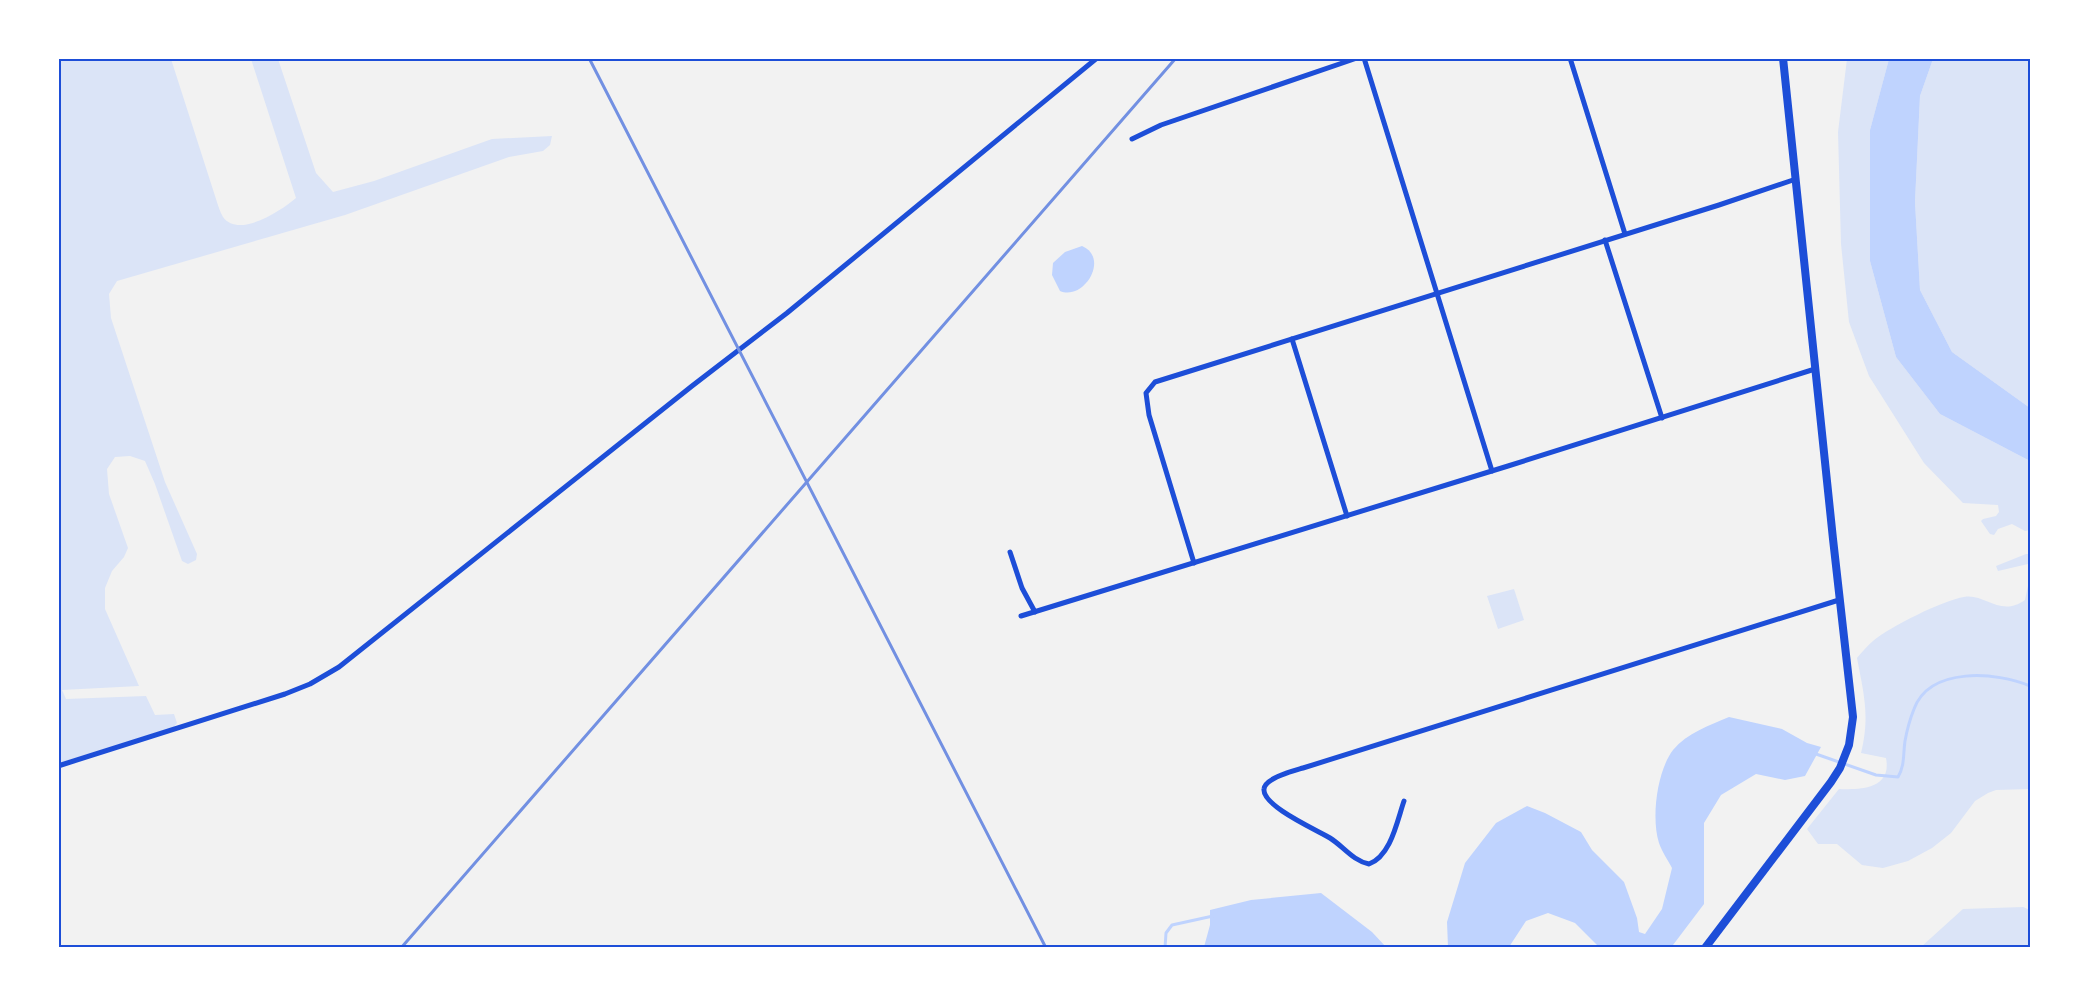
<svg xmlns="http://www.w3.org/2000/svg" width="2089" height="1006" font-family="Raleway,sans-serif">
<rect width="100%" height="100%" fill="#f2f2f2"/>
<!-- green -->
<g fill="#dbe4f7">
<path d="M59 59H171L216 199C218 205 220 212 223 217 239 239 282 210 296 198L251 59H278L316 173 333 192 374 181 492 139 552 136 550 145 543 151 509 157 345 215 117 281 109 294 111 318 165 482 197 554 196 560 188 564 182 561 155 484 145 461 130 456 115 457 107 469 109 494 128 548 124 557 112 571 105 588V609L139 686 62 690 66 699 146 696 155 715 174 714 177 723 174 727 59 763Z"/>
<polygon points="1847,59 1889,59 1870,130 1870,261 1896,357 1940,414 2030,461 2030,530 2025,531 2012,524 1998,529 1994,535 1990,534 1981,521 1983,519 1996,516 1999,512 1998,505 1963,503 1924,463 1869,376 1849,322 1841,244 1838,132"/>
<polygon points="1933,59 2030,59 2030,408 1952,352 1920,290 1915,202 1920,96"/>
<path d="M2026 554H2030V789L1996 790 1988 793 1975 801 1951 833 1932 848 1908 861 1883 868 1862 865 1837 844H1818L1807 829 1839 789C1861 790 1892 789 1886 758L1861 753C1870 716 1864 695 1857 658 1862 652 1867 646 1873 641 1889 627 1944 600 1964 597 1985 593 2000 618 2025 600L2029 581 2028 564 1998 571 1996 566Z"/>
<polygon points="1514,589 1524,620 1498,629 1487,596"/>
<polygon points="2023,907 2030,910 2030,947 1921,947 1963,909"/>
</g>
<!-- water -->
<g fill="#bfd3fe">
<polygon points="1889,59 1933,59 1920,96 1915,202 1920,290 1952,352 2030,408 2030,461 1940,414 1896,357 1870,261 1870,130"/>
<path d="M1082 246C1110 258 1084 301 1060 291L1052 275 1053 263 1065 252Z"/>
<path d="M1729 717 1782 729 1807 743 1821 747 1805 776 1785 780 1756 774 1721 795 1704 823V904L1673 945 1669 948 1599 947 1575 923 1548 913 1526 921 1509 947H1448L1447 922 1465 863 1496 823 1527 806 1545 813 1581 832 1592 850 1624 882 1637 918 1639 932 1645 934 1662 909 1672 868C1668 860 1662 852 1659 843 1651 818 1657 771 1673 750 1687 733 1710 725 1729 717Z"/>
<polygon points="1321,893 1372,932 1386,947 1204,947 1210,925 1210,910 1251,900"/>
</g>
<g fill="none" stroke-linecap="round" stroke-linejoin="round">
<!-- stream -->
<g stroke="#bfd3fe" stroke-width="3">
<path d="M1816 754 1876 775 1898 777C1905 765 1903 754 1905 741 1907 730 1910 719 1914 709 1930 666 1997 672 2030 686"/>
<polyline points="1165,948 1166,933 1172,925 1213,916"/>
</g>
<!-- minor -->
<g stroke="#1d4ed8" stroke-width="5">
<polyline points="1364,58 1492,471"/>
<polyline points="1570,58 1625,234"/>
<polyline points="1132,139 1161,125 1357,58"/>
<polyline points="1605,240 1662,418"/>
<polyline points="1292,339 1347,516"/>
<polyline points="1010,552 1022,588 1035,612"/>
<polyline points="1194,563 1149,415 1146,393 1155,382 1719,205 1796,179"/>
<polyline points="1021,616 1508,466 1815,369"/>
<polyline points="58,766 285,694 310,684 339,667 692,386 787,313 1097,58"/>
<path d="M1404 801C1397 821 1391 856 1369 864 1353 861 1343 846 1330 838 1317 830 1262 806 1264 789 1265 778 1293 771 1303 768L1839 600"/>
</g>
<!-- primary -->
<polyline stroke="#1d4ed8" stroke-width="8" points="1705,948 1831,782 1840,768 1849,745 1853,717 1833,539 1783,58"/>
<!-- rail -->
<g stroke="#7290e2" stroke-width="3">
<path d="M589 58C742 354 892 652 1046 948"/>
<polyline points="401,948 1176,58"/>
</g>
</g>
<!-- border -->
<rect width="2089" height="1006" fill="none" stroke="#ffffff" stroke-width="120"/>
<rect x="60" y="60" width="1969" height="886" fill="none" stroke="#1d4ed8" stroke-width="2"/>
</svg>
